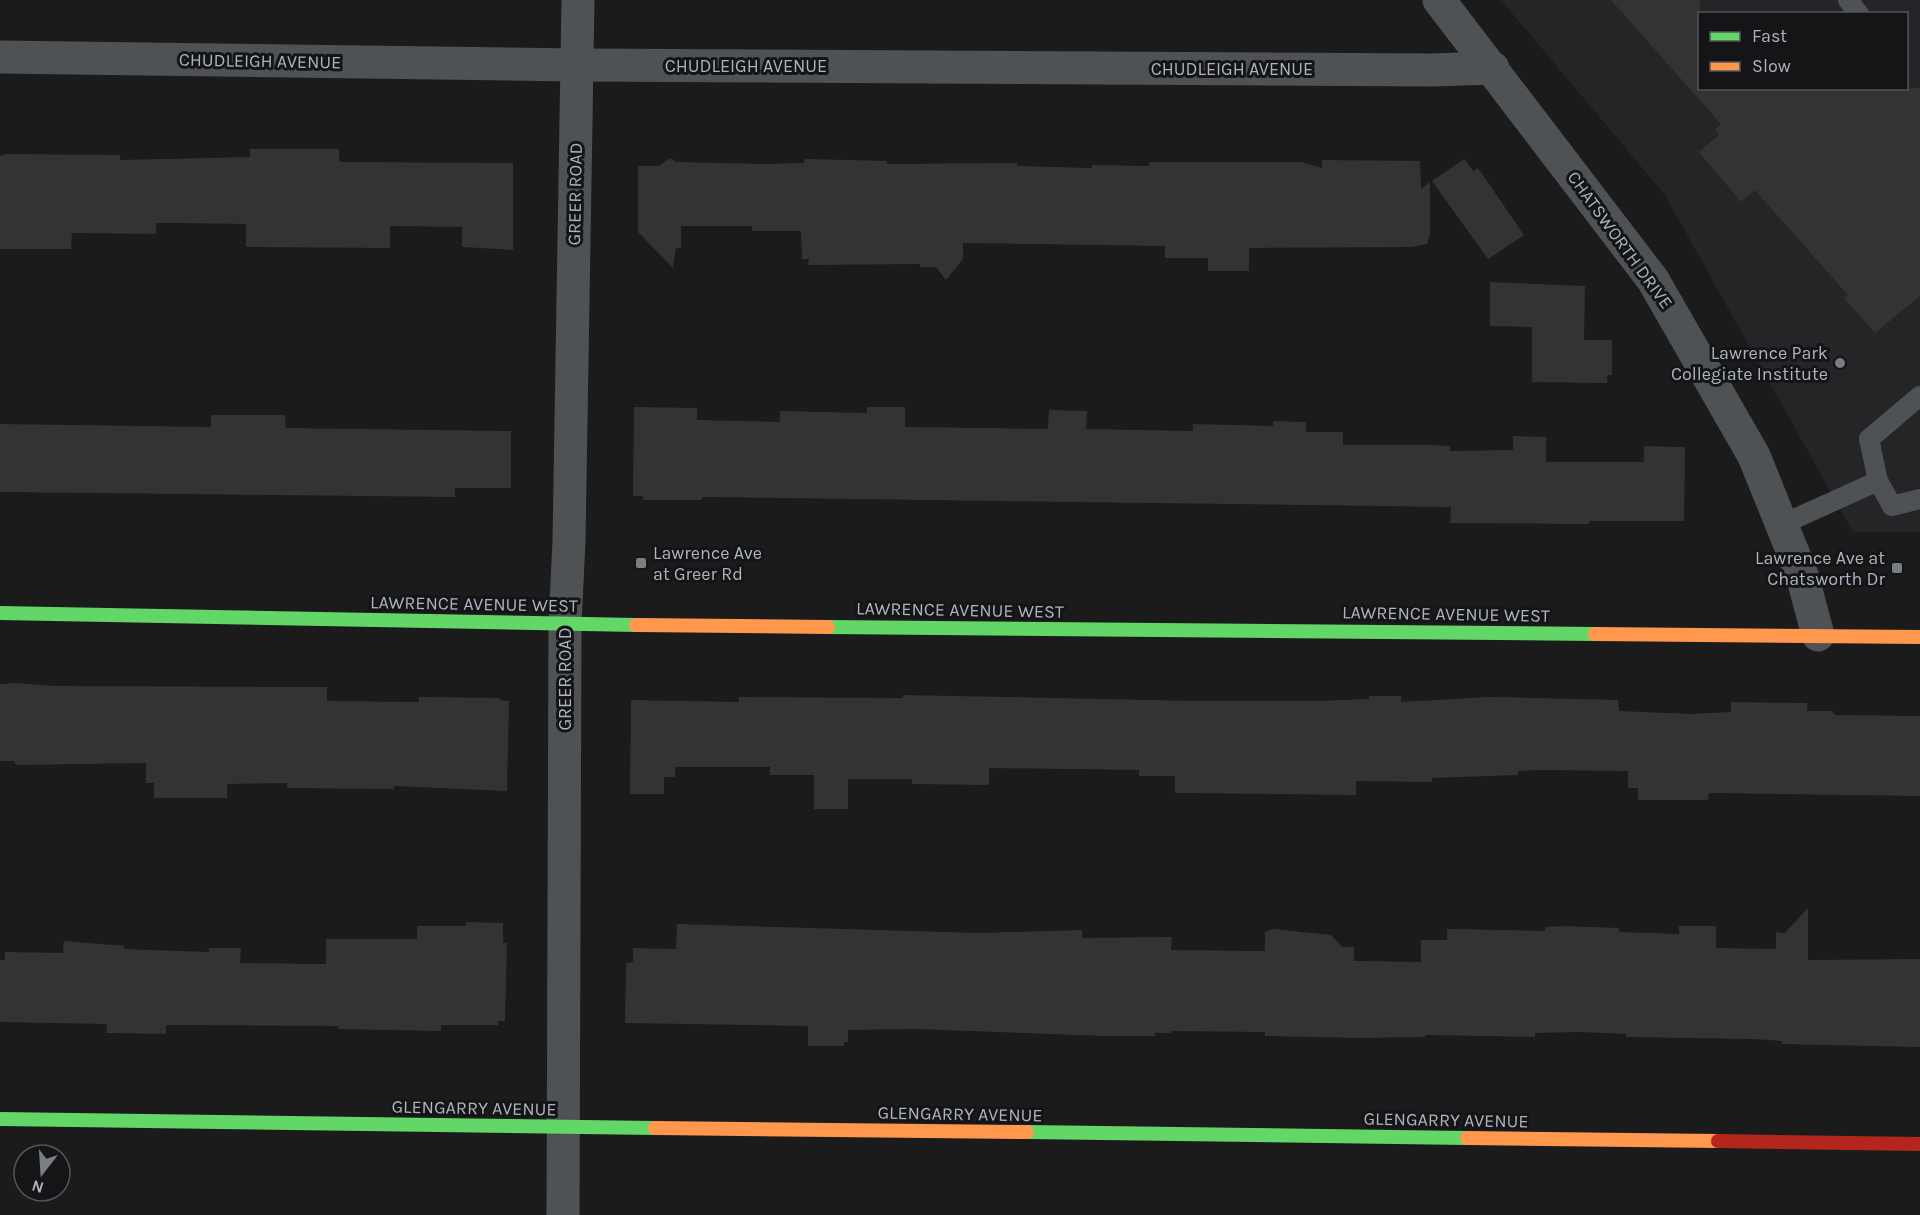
<svg xmlns="http://www.w3.org/2000/svg" width="1920" height="1215" font-family="Karla,sans-serif">
<rect width="100%" height="100%" fill="#1b1b1c"/>
<!-- built -->
<path fill="#252528" fill-rule="evenodd" d="M1501 0H1920V532H1853L1665 195ZM1700 14H1906V88H1700Z"/>
<!-- building -->
<g fill="#333334">
<polygon points="1611,0 1700,0 1700,88 1920,88 1920,296 1875,333 1844,298 1848,295 1755,190 1741,202 1699,152 1719,135 1715,129 1721,124"/>
<polygon points="250,149 339,149 339,161 343,162 513,163 513,250 462,247 462,227 390,226 390,248 246,247 246,224 179,223 156,223 156,234 72,233 71,249 0,249 0,156 5,154 120,155 120,160 250,157"/>
<polygon points="670,158 676,162 767,164 804,163 805,159 887,161 887,164 1017,163 1017,166 1092,168 1092,165 1149,166 1149,162 1301,162 1322,168 1322,160 1420,161 1421,189 1430,182 1430,233 1427,244 1412,247 1249,248 1249,271 1208,271 1208,258 1165,258 1165,246 963,243 963,259 946,280 936,267 920,267 920,264 808,265 809,259 802,259 801,231 752,231 752,226 681,226 681,248 676,248 673,268 638,232 638,166 659,166"/>
<polygon points="1464,159 1473,171 1478,168 1524,235 1488,259 1432,181"/>
<polygon points="1490,282 1585,286 1584,340 1612,340 1612,375 1607,375 1607,383 1532,382 1532,327 1490,326"/>
<polygon points="634,407 697,408 697,420 780,422 780,411 867,413 867,407 905,407 905,427 1048,429 1049,410 1087,411 1086,429 1193,431 1193,424 1273,426 1273,421 1306,422 1306,432 1343,432 1343,445 1433,445 1450,446 1450,451 1513,450 1513,436 1546,437 1546,462 1644,462 1644,446 1685,447 1684,521 1589,521 1589,524 1450,523 1451,507 702,497 702,500 643,500 643,496 633,496"/>
<polygon points="211,415 285,415 286,428 511,431 511,488 455,488 455,497 0,492 0,424 211,427"/>
<polygon points="16,683 56,686 327,687 327,701 419,702 419,697 500,698 500,700 509,701 507,791 394,786 394,789 287,788 287,783 227,784 227,798 154,798 154,783 146,783 146,763 16,765 14,761 0,761 0,684"/>
<polygon points="903,695 1198,701 1316,701 1369,699 1369,696 1401,696 1401,702 1490,697 1618,700 1619,711 1691,714 1731,712 1731,702 1807,703 1807,711 1832,711 1835,715 1920,716 1920,796 1709,793 1708,800 1638,800 1638,788 1628,788 1628,771 1539,770 1518,771 1518,775 1432,778 1432,782 1356,781 1356,795 1175,793 1175,776 1139,776 1139,770 989,768 989,785 912,784 912,779 848,779 848,809 814,809 814,775 770,775 770,767 675,767 675,777 664,777 664,794 630,794 631,700 739,702 739,697 903,698"/>
<polygon points="1808,908 1808,960 1920,959 1920,1047 1782,1044 1782,1041 1752,1039 1626,1037 1626,1034 1580,1032 1535,1033 1535,1037 1425,1035 1425,1037 1358,1038 1265,1036 1265,1032 1171,1031 1171,1033 1155,1033 1155,1036 1104,1036 916,1029 848,1030 848,1042 844,1042 844,1046 808,1046 808,1026 625,1023 626,963 633,962 633,948 676,949 677,924 978,933 1082,930 1082,938 1172,937 1171,950 1265,951 1265,932 1274,929 1331,935 1342,947 1354,947 1354,961 1421,962 1421,940 1447,940 1447,929 1545,931 1546,927 1562,926 1619,928 1619,932 1679,934 1679,926 1716,926 1716,948 1776,949 1776,932 1785,933"/>
<polygon points="466,922 503,923 503,943 507,943 505,1021 498,1021 498,1025 441,1025 441,1031 338,1029 338,1026 166,1025 166,1034 106,1033 107,1024 0,1022 0,960 5,960 5,952 63,953 64,941 124,946 124,949 209,952 209,948 241,948 240,963 326,964 326,939 417,939 417,926 466,926"/>
</g>
<g fill="none" stroke-linecap="round" stroke-linejoin="round">
<!-- lane -->
<g stroke="#4f5255" stroke-width="20">
<polyline points="1848,0 1859,14"/>
<polyline points="1920,396 1869,439 1878,481 1892,506 1920,499"/>
<polyline points="1783,524 1878,481"/>
</g>
<!-- street -->
<g stroke="#4f5255" stroke-width="33">
<polyline points="1439,0 1653,280 1754,456 1802,575 1818,635"/>
<polyline points="0,57 577,65 1433,70 1493,68"/>
<polyline points="563,1215 565,624 569,541 578,0"/>
</g>
<!-- fast -->
<g stroke="#63d668" stroke-width="14">
<polyline points="0,613 636,625"/>
<polyline points="828,627 1595,634"/>
<polyline points="0,1119 655,1128"/>
<polyline points="1027,1132 1467,1138"/>
</g>
<!-- slow -->
<g stroke="#ff974d" stroke-width="14">
<polyline points="636,625 828,627"/>
<polyline points="1595,634 1920,637"/>
<polyline points="655,1128 1027,1132"/>
<polyline points="1467,1138 1718,1141"/>
</g>
<!-- jam -->
<polyline stroke="#b3261e" stroke-width="14" points="1718,1141 1920,1144"/>
</g>
<!-- markers -->
<g fill="#797e85" stroke="#151518" stroke-width="2">
<circle cx="1840" cy="363" r="6"/>
<rect x="635" y="557" width="12" height="12" rx="3"/>
<rect x="1891" y="562" width="12" height="12" rx="3"/>
</g>
<g text-anchor="middle" dominant-baseline="central" stroke-width="6" stroke-linejoin="round" paint-order="stroke">
<!-- street labels -->
<g font-size="18" fill="#acb4bd" stroke="#151518">
<text transform="translate(260 61) rotate(1)">CHUDLEIGH AVENUE</text>
<text x="746" y="66">CHUDLEIGH AVENUE</text>
<text x="1232" y="69">CHUDLEIGH AVENUE</text>
<text transform="translate(575 194) rotate(-89)">GREER ROAD</text>
<text transform="translate(1620 240) rotate(54)">CHATSWORTH DRIVE</text>
<text transform="translate(474 604) rotate(1)">LAWRENCE AVENUE WEST</text>
<text transform="translate(960 610) rotate(1)">LAWRENCE AVENUE WEST</text>
<text transform="translate(1446 614) rotate(1)">LAWRENCE AVENUE WEST</text>
<text transform="translate(565 679) rotate(-90)">GREER ROAD</text>
<text transform="translate(474 1108) rotate(1)">GLENGARRY AVENUE</text>
<text transform="translate(960 1114) rotate(1)">GLENGARRY AVENUE</text>
<text transform="translate(1446 1120) rotate(1)">GLENGARRY AVENUE</text>
</g>
<!-- poi labels -->
<g font-size="18" fill="#acb4bd" stroke="#151518" text-anchor="end">
<text x="1828" y="353">Lawrence Park<tspan x="1828" dy="21">Collegiate Institute</tspan></text>
<text x="653" y="553" text-anchor="start">Lawrence Ave<tspan x="653" dy="21">at Greer Rd</tspan></text>
<text x="1885" y="558">Lawrence Ave at<tspan x="1885" dy="21">Chatsworth Dr</tspan></text>
</g>
</g>
<!-- legend -->
<rect x="1698" y="12" width="210" height="78" fill="#151518" stroke="#51555a" stroke-width="1.5"/>
<rect x="1710" y="32" width="30" height="9" fill="#63d668" stroke="#51555a" stroke-width="1.5"/>
<text x="1752" y="42" font-size="18" fill="#acb4bd">Fast</text>
<rect x="1710" y="62" width="30" height="9" fill="#ff974d" stroke="#51555a" stroke-width="1.5"/>
<text x="1752" y="72" font-size="18" fill="#acb4bd">Slow</text>
<!-- north arrow -->
<g transform="translate(42 1173) rotate(197)"><circle r="28" fill="#151518" stroke="#51555a" stroke-width="1.5"/>
<path d="M0-4.5L10 22L0 15L-10 22Z" fill="#797e85"/>
<text y="-9" font-size="16" font-weight="bold" text-anchor="middle" fill="#acb4bd">N</text>
</g>
</svg>
